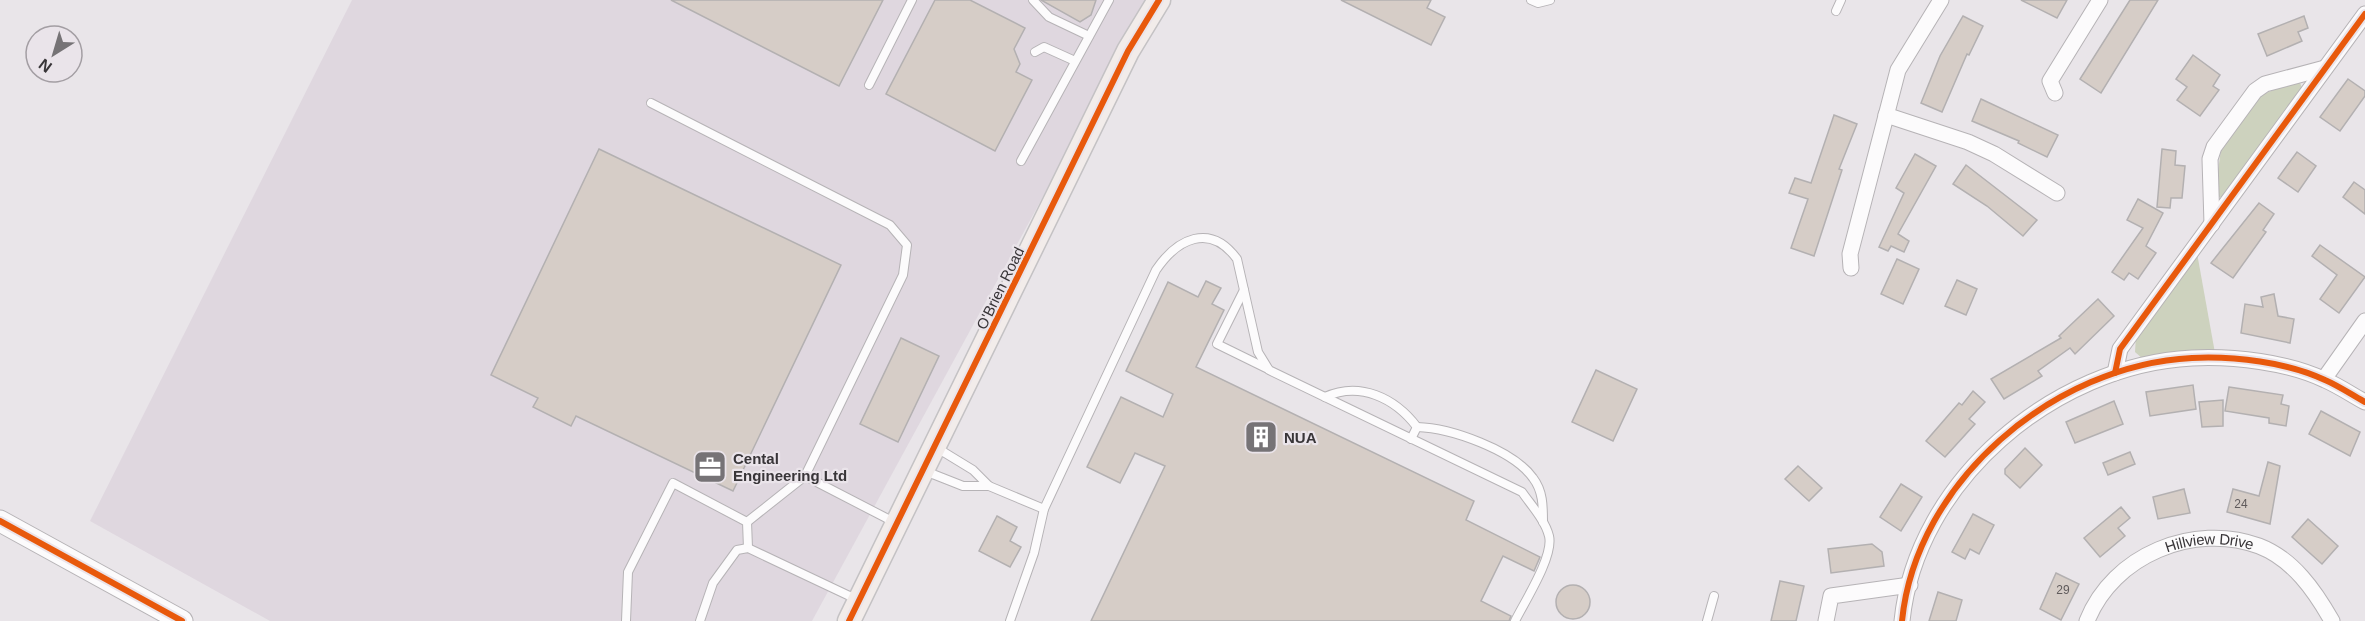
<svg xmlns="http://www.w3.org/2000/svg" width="2365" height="621" font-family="Helvetica,sans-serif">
<rect width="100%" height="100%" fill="#e9e5e9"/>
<!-- built -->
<polygon fill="#dfd7df" points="352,0 1150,0 812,621 270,621 90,521"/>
<!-- green -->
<g fill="#cdd2be">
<polygon points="2299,80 2302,88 2223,197 2219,197 2215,194 2221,149 2261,95"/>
<polygon points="2197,253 2215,353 2143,359 2135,352 2136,336"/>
</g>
<!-- building -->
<g fill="#d6cdc7" stroke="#b3b0b1" stroke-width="1.5">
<polygon points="671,0 883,0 839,86"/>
<polygon points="935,0 970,0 1025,28 1014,49 1020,64 1016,72 1032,80 995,151 886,94"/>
<polygon points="1041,0 1096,0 1091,15 1080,22"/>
<polygon points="1341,0 1431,0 1427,8 1445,17 1431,45"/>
<polygon points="2021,0 2067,0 2057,18"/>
<polygon points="2130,0 2158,0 2101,93 2080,79"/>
<polygon points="1963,16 1983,26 1969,55 1967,54 1942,112 1921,103 1940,56"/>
<polygon points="2304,16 2308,28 2298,32 2302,41 2267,56 2258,34"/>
<polygon points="2193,55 2220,75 2213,86 2219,90 2200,116 2177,100 2187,87 2176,79"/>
<polygon points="2348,79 2365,91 2365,96 2340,131 2320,117"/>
<polygon points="1981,99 2058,135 2047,157 2018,143 2019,141 1972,121"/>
<polygon points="1834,115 1857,124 1839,169 1842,170 1814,256 1791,248 1808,199 1789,193 1795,178 1811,183"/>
<polygon points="599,149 841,265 733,491 576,416 571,426 533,407 538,398 491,375"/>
<polygon points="2162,149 2176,151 2175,165 2185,166 2182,198 2171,198 2170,208 2157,207"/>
<polygon points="2297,152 2316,166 2298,192 2278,178"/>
<polygon points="1915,154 1936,166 1898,234 1909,241 1904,252 1891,246 1888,251 1879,247 1904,193 1896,188"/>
<polygon points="1966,165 2037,220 2023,236 1987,206 1953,184"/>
<polygon points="2354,182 2365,190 2365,214 2343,197"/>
<polygon points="2138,199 2163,213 2146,246 2156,253 2138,279 2129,273 2124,280 2112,272 2143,228 2127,220"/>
<polygon points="2259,203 2274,214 2263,230 2266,232 2233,278 2211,263"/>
<polygon points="2320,245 2365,277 2339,313 2320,299 2337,275 2312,256"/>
<polygon points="1897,259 1919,269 1903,304 1881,294"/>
<polygon points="1957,280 1977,289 1966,315 1945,306"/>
<polygon points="1206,281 1221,288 1212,304 1224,310 1196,367 1474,501 1466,520 1540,557 1534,571 1503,556 1481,601 1511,616 1509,621 1091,621 1165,466 1135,453 1120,483 1087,467 1121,397 1163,417 1173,394 1126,371 1168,282 1198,297"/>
<polygon points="2274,294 2278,316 2294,319 2290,343 2241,333 2245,304 2263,307 2261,297"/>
<polygon points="2098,299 2114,316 2075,354 2070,348 2038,371 2042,376 2004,399 1991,379 2061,338 2059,336"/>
<polygon points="901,338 939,356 898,442 860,424"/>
<polygon points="1596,370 1637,389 1613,441 1572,422"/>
<polygon points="2193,385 2196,409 2150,416 2146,392"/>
<polygon points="2229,387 2283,395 2281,404 2289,406 2286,426 2269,423 2269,418 2225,411"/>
<polygon points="1973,391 1985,402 1969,419 1975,424 1945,457 1926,441 1959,403 1962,405"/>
<polygon points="2223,400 2223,426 2202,427 2199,402"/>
<polygon points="2114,401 2123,424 2075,443 2066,422"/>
<polygon points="2321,411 2360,432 2350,456 2309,434"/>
<polygon points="2025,448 2042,465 2020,488 2005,474 2005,469"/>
<polygon points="2130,452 2135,464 2108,475 2103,463"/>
<polygon points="2268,462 2280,466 2270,524 2227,512 2233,489 2259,496"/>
<polygon points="1798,466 1822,488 1809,501 1785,479"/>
<polygon points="1901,484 1922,497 1901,531 1880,517"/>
<polygon points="2184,489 2190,513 2158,519 2153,497"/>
<polygon points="2121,507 2130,518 2118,528 2125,536 2100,557 2084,538"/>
<polygon points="1973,514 1994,525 1979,554 1970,549 1965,559 1952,552"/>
<polygon points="997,516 1017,527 1010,541 1021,547 1010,567 979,551"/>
<polygon points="2308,519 2338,546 2322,564 2292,537"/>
<polygon points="1872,544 1882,552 1884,566 1831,573 1828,549"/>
<polygon points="2056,573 2079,584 2061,620 2040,609"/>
<polygon points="1780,581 1804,586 1796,621 1771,621"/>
<circle cx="1573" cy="602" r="17"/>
<polygon points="1938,592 1962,600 1956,621 1929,621"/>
</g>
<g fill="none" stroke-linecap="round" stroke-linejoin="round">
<!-- lane casing -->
<g stroke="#b6b3b6" stroke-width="10">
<g id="lane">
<polyline points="1033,0 1049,17 1089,36"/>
<polyline points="1531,0 1538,3 1550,0"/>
<polyline points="1836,11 1841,0"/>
<polyline points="1035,52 1044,47 1075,61"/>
<polyline points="869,85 912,0"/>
<polyline points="651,103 890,225 907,245 903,275 805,476 747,522"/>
<polyline points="1021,161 1109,0"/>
<polyline points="1244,290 1217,344 1268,369"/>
<path d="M1325 397C1360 381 1395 398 1417 427"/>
<path d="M1411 439 1417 427C1451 428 1513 450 1533 478 1543 491 1543 506 1543 522"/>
<polyline points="925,471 963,486 989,486 973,470 937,448"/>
<polyline points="805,476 894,522"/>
<polyline points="989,486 1044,509"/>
<polyline points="626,621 628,572 673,483 747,522 748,548"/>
<polyline points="700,621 713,583 737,550 748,548 858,600"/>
<path d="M1010 621 1034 553 1044 509 1156 270C1177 239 1210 222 1237 259L1258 352 1269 370 1522 492C1531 505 1545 520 1549 536 1554 556 1525 601 1515 621"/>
<polyline points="1707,621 1714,596"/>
</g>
</g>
<!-- street casing -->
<g stroke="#b6b3b6" stroke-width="17">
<g id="street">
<polyline points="2055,93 2050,81 2100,0"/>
<polyline points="1886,115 1968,142 1994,154 2057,193"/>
<polyline points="2212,224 2210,159 2214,147 2255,91 2265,84 2325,68"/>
<polyline points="1851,268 1850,254 1898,70 1941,0"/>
<polyline points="2115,373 2120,349 2365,14"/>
<polyline points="2324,379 2365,321"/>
<polyline points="1826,621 1831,596 1910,585"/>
<path d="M1902 621C1916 481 2054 365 2192 358 2234 356 2287 362 2325 380 2339 386 2352 395 2365 402"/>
<path id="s1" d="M2087 621C2113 555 2194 522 2259 546 2293 559 2315 591 2332 621"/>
</g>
</g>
<!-- secondary casing -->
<g stroke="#b6b3b6" stroke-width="23">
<polyline id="secondary" points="0,521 182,621"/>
</g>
<!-- primary casing -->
<g stroke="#c4c2c4" stroke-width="25">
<polyline id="primary" points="849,621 1128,51 1159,0"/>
</g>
<!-- lane -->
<use href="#lane" stroke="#fcfbfc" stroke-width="8"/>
<!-- street -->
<use href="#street" stroke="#fcfbfc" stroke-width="15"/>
<!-- secondary -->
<use href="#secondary" stroke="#fcfbfc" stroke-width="21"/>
<!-- primary -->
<use href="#primary" stroke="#f2ecea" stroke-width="22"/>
<!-- cycleway casing -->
<g stroke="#eae4ea" stroke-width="10">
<g id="cycleway">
<polyline points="2115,373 2120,349 2365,14"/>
<polyline points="0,521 182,621"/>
<polyline points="849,621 1128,51 1159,0"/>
<path d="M1902 621C1916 481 2054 365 2192 358 2234 356 2287 362 2325 380 2339 386 2352 395 2365 402"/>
</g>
</g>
<!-- cycleway -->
<use href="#cycleway" stroke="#e8590c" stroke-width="6"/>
</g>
<!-- icons -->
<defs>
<g id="building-square" transform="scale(1.725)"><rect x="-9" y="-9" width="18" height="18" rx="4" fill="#767376" stroke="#eae4ea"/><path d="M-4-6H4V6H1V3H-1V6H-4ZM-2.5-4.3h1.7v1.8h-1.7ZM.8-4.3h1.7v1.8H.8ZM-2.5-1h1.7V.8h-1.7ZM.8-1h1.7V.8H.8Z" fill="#fff"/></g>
<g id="office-square" transform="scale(1.725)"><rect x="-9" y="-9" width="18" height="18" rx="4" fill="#767376" stroke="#eae4ea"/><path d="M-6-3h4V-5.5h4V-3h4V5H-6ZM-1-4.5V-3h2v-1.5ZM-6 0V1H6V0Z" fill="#fff"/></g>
</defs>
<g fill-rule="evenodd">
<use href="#building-square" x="1261" y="437"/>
<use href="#office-square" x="710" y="467"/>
</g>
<g text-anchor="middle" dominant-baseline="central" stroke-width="4.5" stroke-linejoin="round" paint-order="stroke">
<!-- number labels -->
<g font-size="12" fill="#605b5c">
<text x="2241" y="504">24</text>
<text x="2063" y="590">29</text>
</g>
<!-- street labels -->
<g font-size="15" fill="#383538" stroke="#eae4ea">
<text transform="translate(1000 288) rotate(-64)">O'Brien Road</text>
<text stroke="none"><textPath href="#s1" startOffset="156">Hillview Drive</textPath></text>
</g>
<!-- poi labels -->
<g font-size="15" font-weight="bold" fill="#383538" stroke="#eae4ea" text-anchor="start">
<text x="1284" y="437">NUA</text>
<text x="733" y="458">Cental<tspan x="733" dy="17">Engineering Ltd</tspan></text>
</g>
</g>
<!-- north arrow -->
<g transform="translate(54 54) rotate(217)"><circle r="28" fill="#eae4ea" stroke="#a39ea3" stroke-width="1.5"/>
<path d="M0-4.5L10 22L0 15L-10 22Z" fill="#767376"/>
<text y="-9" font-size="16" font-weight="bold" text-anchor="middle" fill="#383538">N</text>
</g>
</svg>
